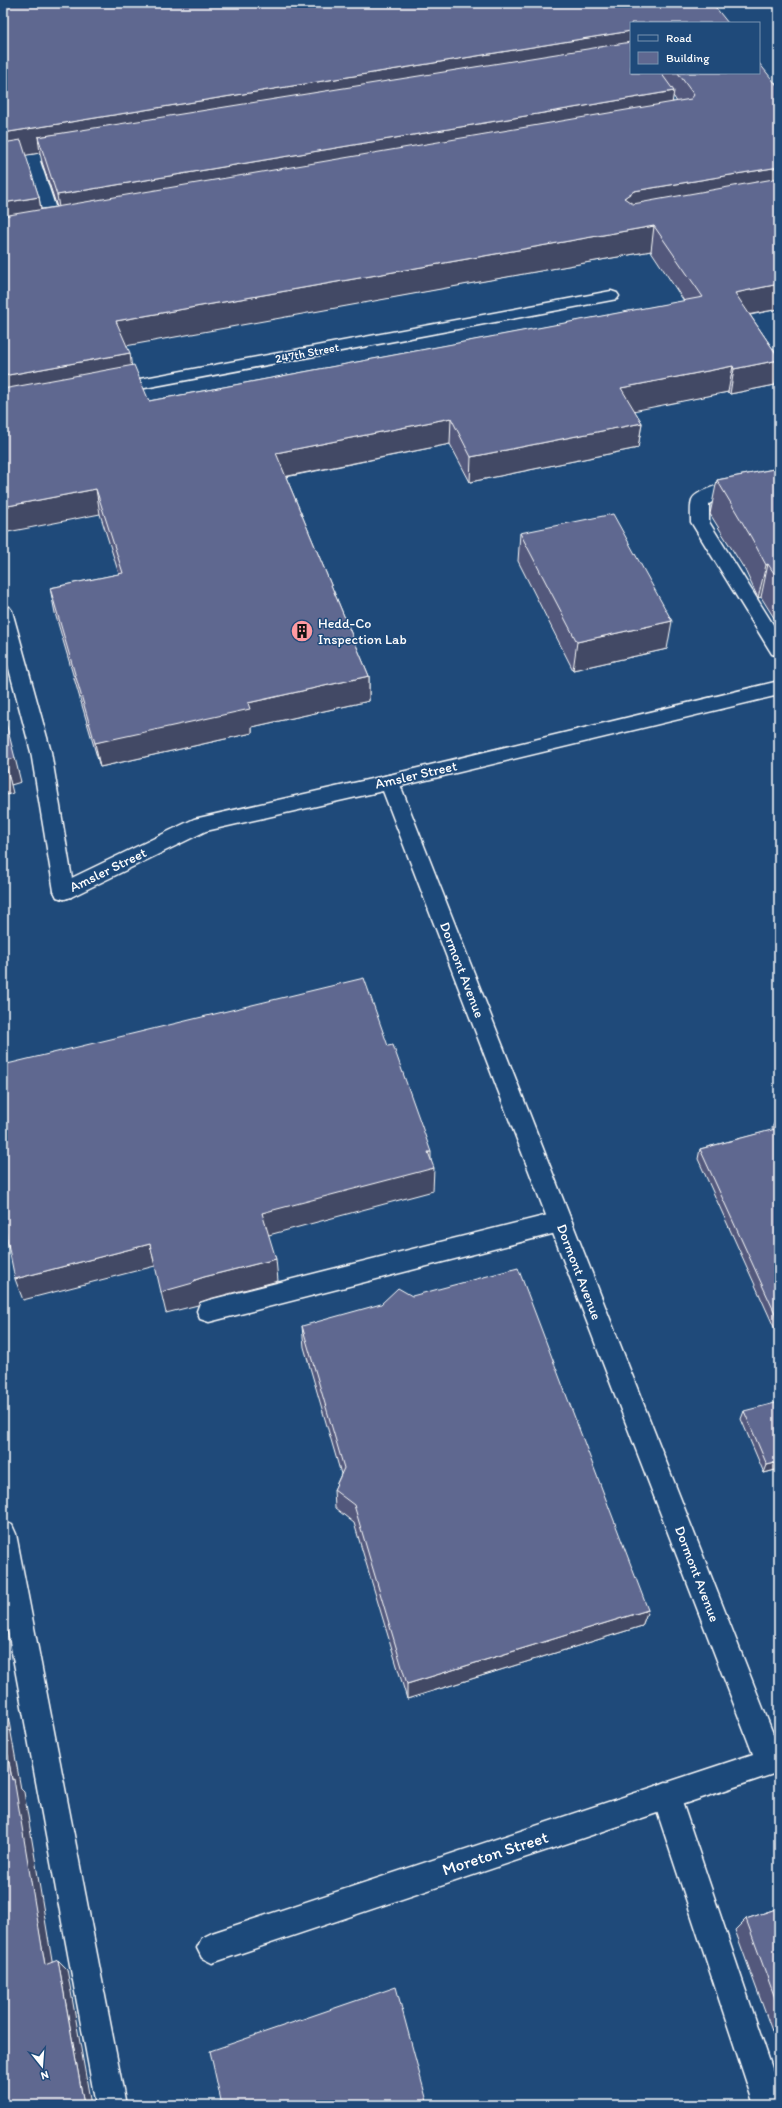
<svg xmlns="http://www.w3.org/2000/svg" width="782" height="2108" font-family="Itim,sans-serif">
<rect width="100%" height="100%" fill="#1f4a7a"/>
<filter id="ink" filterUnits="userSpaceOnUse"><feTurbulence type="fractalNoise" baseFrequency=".025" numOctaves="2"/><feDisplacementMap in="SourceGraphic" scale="8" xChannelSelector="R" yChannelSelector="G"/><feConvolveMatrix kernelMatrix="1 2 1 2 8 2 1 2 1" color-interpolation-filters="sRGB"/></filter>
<g filter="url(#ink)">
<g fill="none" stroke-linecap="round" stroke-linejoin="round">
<!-- service casing -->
<g stroke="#fff" stroke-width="3">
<g id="service">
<polygon points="71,148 76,149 78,152 76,155 40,161 62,227 59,230 49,230 46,227 26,164 3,167 3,159"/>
<path d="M779 472V484L722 496 709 504V522L779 634V656L772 654 691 522C691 516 690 506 692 500 697 485 763 476 779 472Z"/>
<polygon points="3,605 9,607 12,611 51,752 74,891 71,897 64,899 57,897 54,891 31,752 3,646"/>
<polygon points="560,1212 568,1215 572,1222 568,1229 560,1232 209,1322 200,1319 197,1311 200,1303 209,1300"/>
<polygon points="3,1521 12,1525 16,1534 126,2105 96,2105 3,1604"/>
<polygon points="666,1782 676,1786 680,1796 779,2089 779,2105 754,2105 652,1796 656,1786"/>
</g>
</g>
<!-- minor casing -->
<g stroke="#fff" stroke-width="3">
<g id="minor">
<polygon points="611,291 617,293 619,296 617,299 113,394 107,393 105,389 107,385 113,384"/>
<polygon points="389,775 396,777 399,782 779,1749 779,1772 212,1963 202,1958 197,1948 202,1938 212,1933 753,1754 383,791 206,831 71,897 64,899 57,897 54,891 57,885 194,819"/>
</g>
</g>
<!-- tertiary casing -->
<g stroke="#fff" stroke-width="3">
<polygon id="tertiary" points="779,681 779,695 389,789 382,787 379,782 382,777 389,775"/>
</g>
<!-- service -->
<use href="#service" fill="#1f4a7a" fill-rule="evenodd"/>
<!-- minor -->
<use href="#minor" fill="#1f4a7a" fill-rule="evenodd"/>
<!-- tertiary -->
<use href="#tertiary" fill="#1f4a7a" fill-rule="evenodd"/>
</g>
<!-- wall -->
<g fill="#52597c" stroke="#fff" fill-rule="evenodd">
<path d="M3 3 631 23V73H759L779 309 750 315 779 358V368L775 385 730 394 728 392 634 410 642 423 638 448 470 482 450 444 286 477 369 676V701L252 727V733L100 767 55 613 50 588 119 574 100 514 5 427 3 419ZM673 96 674 97 677 102H672ZM40 153 42 162 57 207 41 209 39 197 25 155ZM651 251 684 301 149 401 131 365 126 345Z"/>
<polygon points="779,468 779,626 761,597 758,598 745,570 710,514 717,480"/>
<polygon points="520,533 667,649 573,670 518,561"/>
<polygon points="779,1118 779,1338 698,1159 700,1149 773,1130 772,1128 776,1119"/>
<polygon points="302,1326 648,1610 642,1626 407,1699 354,1523 335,1508 334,1490 341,1474 304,1347"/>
<polygon points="744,1411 779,1469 764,1473 741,1419"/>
<polygon points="779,1908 779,2050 735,1930 746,1919"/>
</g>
<!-- shaded-wall -->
<g fill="#424965" stroke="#fff">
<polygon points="631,31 631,53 38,137 40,153 3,159 3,133"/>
<polygon points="674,91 670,116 61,220 57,195"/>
<polygon points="779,167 779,190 631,217 624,198 634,191"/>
<polygon points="39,197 43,223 3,229 3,203"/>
<polygon points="654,226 651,251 120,347 116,321"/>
<polygon points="779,284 779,309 731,318 735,293"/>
<polygon points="130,353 133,378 3,402 3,376"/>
<polygon points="779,360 779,368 775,385 730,394 734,369"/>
<polygon points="733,366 728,392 618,414 621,388"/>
<polygon points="451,418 450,444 278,478 276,453"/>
<polygon points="642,423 638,448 470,482 471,457"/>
<polygon points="96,489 100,514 3,533 3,507"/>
<polygon points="768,564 761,597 758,598 766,565"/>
<polygon points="672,621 667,649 573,670 577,642"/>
<polygon points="369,676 369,701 252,727 252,733 100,767 95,743 248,703"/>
<polygon points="15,758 21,782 11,785 4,761"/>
<polygon points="7,769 13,793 3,796 3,770"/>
<polygon points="428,1152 431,1152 431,1169 434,1168 433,1191 265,1236 262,1213"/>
<polygon points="150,1244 155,1266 23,1300 15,1279"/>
<polygon points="276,1259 278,1281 209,1299 200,1302 198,1305 166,1313 161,1292 204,1277"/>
<polygon points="779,1462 779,1469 764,1473 767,1465"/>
<polygon points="648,1610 642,1626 407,1699 407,1684"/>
<polygon points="3,1688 21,1789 24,1792 54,1973 45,1965 3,1728"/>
<polygon points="58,1960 67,1969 91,2105 84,2105"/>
</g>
<!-- building -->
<g fill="#5f6890" stroke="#fff">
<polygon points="3,3 712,3 728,23 631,23 631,31 3,133"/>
<polygon points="631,42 631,73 661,73 674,91 57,195 38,137"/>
<polygon points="759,63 779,88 779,167 634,191 624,198 633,204 779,178 779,284 735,293 779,358 779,360 734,369 733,366 621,388 642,423 471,457 451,418 276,453 369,676 248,703 250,709 95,743 50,588 123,573 96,489 3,507 3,428 7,427 3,412 3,389 134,365 149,401 703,297 654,226 116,321 130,353 3,376 3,216 691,99 694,95 678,73 759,73"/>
<polygon points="21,140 39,197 3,203 3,143"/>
<polygon points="779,468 779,581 768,564 766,565 751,537 717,480"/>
<polygon points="613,514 672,621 577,642 520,533"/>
<polygon points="3,711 15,758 4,761 7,769 3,770"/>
<polygon points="364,978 388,1046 393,1045 431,1152 428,1152 434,1168 262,1213 276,1259 204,1277 195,1280 193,1283 161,1292 150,1244 15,1279 3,1219 3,1065"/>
<polygon points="779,1118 779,1125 776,1119"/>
<polygon points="779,1128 779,1322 700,1149"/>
<polygon points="518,1268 648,1610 407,1684 354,1505 334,1490 344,1468 302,1326 381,1304 398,1288 412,1296"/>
<polygon points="779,1402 779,1462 767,1465 744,1411"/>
<polygon points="3,1728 12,1780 14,1779 45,1965 58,1960 84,2105 3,2105"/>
<polygon points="779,1908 779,2009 746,1919"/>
<polygon points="396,1987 428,2105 222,2105 210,2051"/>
</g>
</g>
<!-- icons -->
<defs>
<g id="building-disc" transform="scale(1.15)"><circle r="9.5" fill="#ff9aa2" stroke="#1f4a7a"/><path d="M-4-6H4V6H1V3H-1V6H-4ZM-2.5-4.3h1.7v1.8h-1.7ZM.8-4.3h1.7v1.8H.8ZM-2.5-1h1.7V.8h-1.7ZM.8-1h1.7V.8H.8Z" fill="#111"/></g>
</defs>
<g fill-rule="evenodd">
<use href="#building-disc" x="302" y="631"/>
</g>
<g text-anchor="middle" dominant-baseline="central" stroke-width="3" stroke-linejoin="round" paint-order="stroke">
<!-- far-street labels -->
<g font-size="12" fill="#fff" stroke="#1f4a7a">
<text transform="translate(307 353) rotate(-11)">247th Street</text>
</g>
<!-- poi labels -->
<g font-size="14" fill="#fff" stroke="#1f4a7a" text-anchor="start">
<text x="318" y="623">Hedd-Co<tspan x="318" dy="16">Inspection Lab</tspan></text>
</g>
<!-- street labels -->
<g font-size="14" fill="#fff" stroke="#1f4a7a">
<text transform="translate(416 775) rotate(-13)">Amsler Street</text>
<text transform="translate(108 870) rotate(-26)">Amsler Street</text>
<text transform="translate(462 970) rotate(69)">Dormont Avenue</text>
<text transform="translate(579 1272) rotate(69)">Dormont Avenue</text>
<text transform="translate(697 1574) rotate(69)">Dormont Avenue</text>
</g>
<!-- near-street labels -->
<g font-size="17" fill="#fff" stroke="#1f4a7a">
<text transform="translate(495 1853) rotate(-18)">Moreton Street</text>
</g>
</g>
<!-- margin -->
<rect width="782" height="2108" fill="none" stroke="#1f4a7a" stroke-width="16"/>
<rect x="8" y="8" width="766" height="2092" fill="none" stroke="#fff" stroke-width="1.5" filter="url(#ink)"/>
<!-- legend -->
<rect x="630" y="22" width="130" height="52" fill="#1f4a7a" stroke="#7992af"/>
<rect x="638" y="35" width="20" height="6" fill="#1f4a7a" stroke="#7992af"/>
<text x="666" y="42" font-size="12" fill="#ffffff">Road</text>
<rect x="638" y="52" width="20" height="12" fill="#5f6890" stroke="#7992af"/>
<text x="666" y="62" font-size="12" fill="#ffffff">Building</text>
<!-- north arrow -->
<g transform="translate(42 2066) rotate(163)" stroke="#1f4a7a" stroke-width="3" paint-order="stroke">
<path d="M0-3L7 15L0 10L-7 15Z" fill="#ffffff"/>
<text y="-6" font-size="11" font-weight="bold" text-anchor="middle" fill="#ffffff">N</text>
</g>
</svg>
